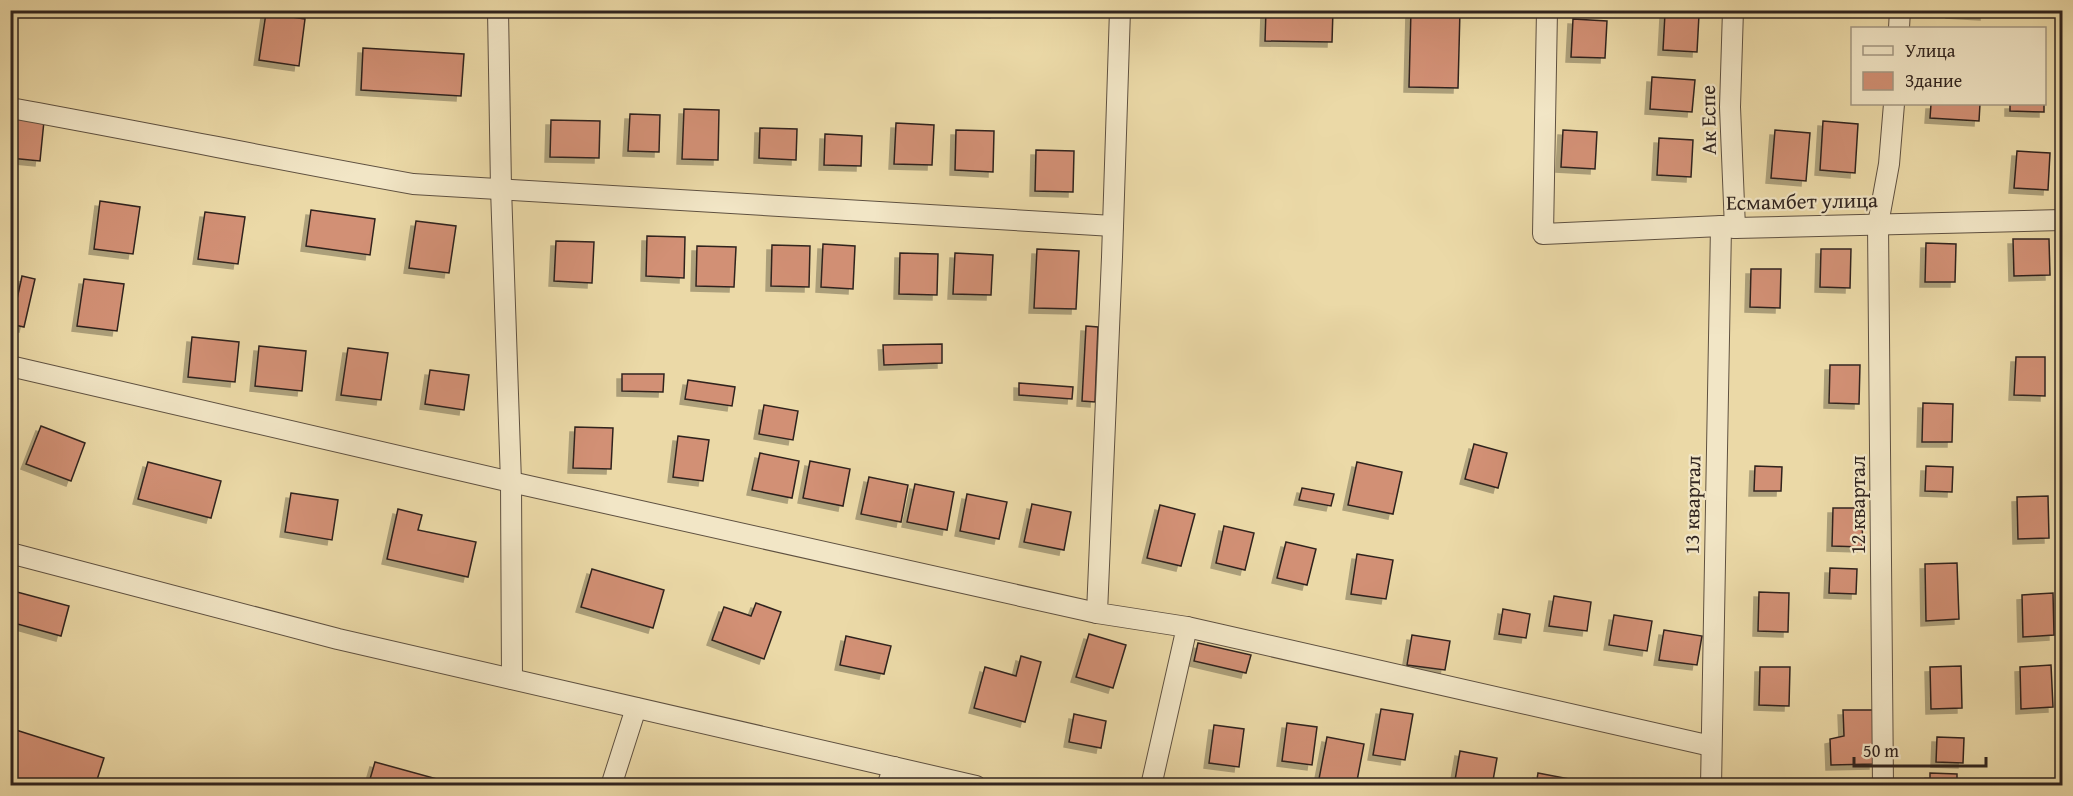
<svg xmlns="http://www.w3.org/2000/svg" width="2073" height="796" font-family="'Gentium Book Plus',serif">
<defs>
<filter id="shadow"><feDropShadow dx="-5" dy="5" stdDeviation="0" flood-color="#0004"/></filter>
</defs>
<rect width="100%" height="100%" fill="#ebd9a7"/>
<filter id="stains"><feTurbulence type="fractalNoise" baseFrequency=".00333" numOctaves="4"/><feColorMatrix values="0 0 0 0 .2 0 0 0 0 .09 0 0 0 0 .02 0 0 0 .5 -.17"/></filter>
<radialGradient id="worn" r=".72"><stop offset=".6" stop-color="#630" stop-opacity="0"/><stop offset="1" stop-color="#630" stop-opacity=".3"/></radialGradient>
<!-- building -->
<g fill="#d29074" stroke="#30241f" stroke-width="1.5" filter="url(#shadow)">
<polygon points="957,10 995,10 995,13"/>
<polygon points="1266,10 1333,10 1332,42 1265,41"/>
<polygon points="1411,10 1460,10 1458,88 1409,87"/>
<polygon points="1951,10 1985,10 1985,15 1951,13"/>
<polygon points="266,13 305,19 299,66 259,60"/>
<polygon points="1665,13 1699,15 1697,52 1663,50"/>
<polygon points="1573,19 1607,21 1605,58 1571,57"/>
<polygon points="363,48 464,54 461,96 361,90"/>
<polygon points="1652,77 1695,80 1692,112 1650,109"/>
<polygon points="1931,104 1980,104 1979,121 1930,118"/>
<polygon points="2010,104 2044,104 2044,112 2010,111"/>
<polygon points="684,109 719,110 718,160 682,159"/>
<polygon points="630,114 660,115 659,152 628,151"/>
<polygon points="10,117 44,121 40,161 10,158"/>
<polygon points="551,120 600,121 599,158 550,157"/>
<polygon points="1823,121 1858,124 1855,173 1820,170"/>
<polygon points="896,123 934,125 932,165 894,164"/>
<polygon points="760,128 797,129 796,160 759,158"/>
<polygon points="956,130 994,131 993,172 955,170"/>
<polygon points="1563,130 1597,132 1595,169 1561,167"/>
<polygon points="1775,130 1810,133 1806,181 1771,178"/>
<polygon points="825,134 862,136 861,166 824,165"/>
<polygon points="1659,138 1693,140 1691,177 1657,175"/>
<polygon points="1036,150 1074,151 1073,192 1035,191"/>
<polygon points="2017,151 2050,153 2048,190 2014,188"/>
<polygon points="100,201 140,207 133,254 94,249"/>
<polygon points="311,210 375,219 370,255 306,246"/>
<polygon points="205,212 245,217 238,264 198,259"/>
<polygon points="416,221 456,226 449,273 409,268"/>
<polygon points="647,236 685,237 684,278 646,276"/>
<polygon points="2013,239 2049,239 2050,275 2014,276"/>
<polygon points="556,241 594,242 592,283 554,281"/>
<polygon points="1926,243 1956,244 1955,282 1925,282"/>
<polygon points="823,244 855,246 853,289 821,287"/>
<polygon points="772,245 810,246 809,287 771,286"/>
<polygon points="697,246 736,247 734,287 696,286"/>
<polygon points="1037,249 1079,251 1076,309 1034,308"/>
<polygon points="1821,249 1851,249 1850,288 1820,287"/>
<polygon points="900,253 938,254 937,295 899,294"/>
<polygon points="955,253 993,255 991,295 953,294"/>
<polygon points="1751,269 1781,269 1780,308 1750,307"/>
<polygon points="22,276 35,279 24,327 10,324 10,297 17,299"/>
<polygon points="84,279 124,284 117,331 77,326"/>
<polygon points="1086,326 1098,327 1095,402 1082,401"/>
<polygon points="192,337 239,342 235,382 188,377"/>
<polygon points="942,344 942,363 884,365 883,345"/>
<polygon points="259,346 306,351 302,391 255,386"/>
<polygon points="348,348 388,353 381,400 341,395"/>
<polygon points="2016,357 2045,357 2045,396 2014,395"/>
<polygon points="1830,365 1860,365 1859,404 1829,403"/>
<polygon points="430,370 469,375 464,410 425,404"/>
<polygon points="622,374 664,374 663,392 622,391"/>
<polygon points="688,380 735,387 732,406 685,399"/>
<polygon points="1019,383 1073,387 1072,399 1019,395"/>
<polygon points="1923,403 1953,404 1952,442 1922,442"/>
<polygon points="764,405 798,411 793,440 759,434"/>
<polygon points="41,426 85,443 71,481 26,464"/>
<polygon points="575,427 613,428 611,469 573,468"/>
<polygon points="678,436 709,440 703,481 673,477"/>
<polygon points="1474,444 1507,453 1498,488 1465,479"/>
<polygon points="760,453 799,461 792,498 752,490"/>
<polygon points="810,461 850,469 843,506 803,498"/>
<polygon points="148,462 221,481 211,518 138,499"/>
<polygon points="1357,462 1402,472 1393,514 1348,505"/>
<polygon points="1755,466 1782,467 1781,491 1754,491"/>
<polygon points="1926,466 1953,467 1952,492 1925,491"/>
<polygon points="869,477 908,485 901,522 861,514"/>
<polygon points="915,484 954,492 947,530 907,522"/>
<polygon points="1302,488 1334,494 1331,506 1299,500"/>
<polygon points="291,493 338,500 332,540 285,532"/>
<polygon points="967,494 1007,502 999,539 960,531"/>
<polygon points="2048,496 2049,538 2018,539 2017,497"/>
<polygon points="1032,504 1071,512 1064,550 1024,542"/>
<polygon points="1160,505 1195,514 1181,566 1147,558"/>
<polygon points="1833,508 1863,508 1862,547 1832,546"/>
<polygon points="398,509 422,515 418,530 476,542 468,577 387,559"/>
<polygon points="1224,526 1254,533 1245,570 1216,563"/>
<polygon points="1286,542 1316,549 1307,585 1277,578"/>
<polygon points="1357,554 1393,560 1386,599 1351,594"/>
<polygon points="1957,563 1959,619 1926,621 1925,564"/>
<polygon points="1830,568 1857,569 1856,594 1829,593"/>
<polygon points="592,569 664,590 653,628 581,607"/>
<polygon points="17,592 69,606 61,636 10,622 10,615"/>
<polygon points="1759,592 1789,593 1788,632 1758,631"/>
<polygon points="2053,593 2054,635 2023,637 2022,595"/>
<polygon points="1554,596 1591,602 1587,631 1549,626"/>
<polygon points="756,603 781,612 764,659 712,640 724,607 751,616"/>
<polygon points="1503,609 1530,614 1526,638 1499,634"/>
<polygon points="1614,615 1652,621 1647,651 1609,645"/>
<polygon points="1664,630 1702,636 1697,665 1659,660"/>
<polygon points="1089,634 1126,645 1113,688 1076,677"/>
<polygon points="1412,635 1450,641 1445,670 1407,665"/>
<polygon points="846,636 891,646 884,674 840,665"/>
<polygon points="1198,643 1251,655 1246,673 1194,661"/>
<polygon points="1021,656 1041,662 1025,722 974,708 985,667 1016,676"/>
<polygon points="2051,665 2053,707 2021,709 2020,667"/>
<polygon points="1961,666 1962,708 1931,709 1930,667"/>
<polygon points="1760,667 1790,667 1789,706 1759,705"/>
<polygon points="1381,709 1413,714 1405,760 1373,755"/>
<polygon points="1843,710 1873,710 1874,764 1831,765 1830,739 1844,736"/>
<polygon points="1074,714 1106,721 1101,748 1069,742"/>
<polygon points="1287,723 1317,727 1312,765 1282,761"/>
<polygon points="1214,725 1244,729 1239,767 1209,763"/>
<polygon points="16,730 104,758 95,786 10,786 10,746"/>
<polygon points="1327,737 1364,744 1356,786 1318,784"/>
<polygon points="1937,737 1964,738 1963,763 1936,762"/>
<polygon points="1460,751 1497,758 1492,786 1454,786"/>
<polygon points="375,762 437,779 435,786 368,786"/>
<polygon points="1538,773 1575,780 1574,786 1536,786"/>
<polygon points="1930,773 1957,774 1957,786 1930,786"/>
<polygon points="1584,779 1616,786 1583,786"/>
</g>
<g fill="none" stroke-linecap="round" stroke-linejoin="round">
<!-- minor casing -->
<g stroke="#5f5141" stroke-width="22">
<g id="minor">
<polyline points="498,10 501,188 511,482 512,679"/>
<polyline points="1120,10 1112,257 1097,613 1187,627 1151,786"/>
<polyline points="1547,10 1543,234 1721,226 1735,228 2062,220"/>
<polyline points="1733,10 1730,107 1735,228"/>
<polyline points="1899,28 1900,10"/>
<path d="M10 108C145 132 279 160 413 184L1113 226"/>
<polyline points="10,366 511,482 1097,613"/>
<polyline points="10,553 338,639 976,786"/>
<polyline points="1187,627 1711,746"/>
<polyline points="611,786 636,708"/>
<polyline points="887,786 894,767"/>
<polyline points="1711,786 1721,226"/>
<polyline points="1883,786 1878,224 1889,164 1894,104"/>
</g>
</g>
<!-- minor -->
<use href="#minor" stroke="#f2e6c6" stroke-width="20"/>
</g>
<g text-anchor="middle" dominant-baseline="central" stroke-width="4.5" stroke-linejoin="round" paint-order="stroke">
<!-- street labels -->
<g font-size="21" fill="#30241f" stroke="#f2e6c6">
<text transform="translate(1708 120) rotate(-91)">Ак Еспе</text>
<text transform="translate(1802 201) rotate(-1)">Есмамбет улица</text>
<text transform="translate(1692 505) rotate(-89)">13 квартал</text>
<text transform="translate(1857 505) rotate(-90)">12 квартал</text>
</g>
</g>
<!-- margin -->
<rect width="2073" height="796" fill="none" stroke="#ebd9a7" stroke-width="36"/>
<rect x="12" y="12" width="2049" height="772" fill="none" stroke="#30241f" stroke-width="3"/>
<rect x="18" y="18" width="2037" height="760" fill="none" stroke="#30241f" stroke-width="1.5"/>
<!-- legend -->
<rect x="1851" y="27" width="195" height="78" fill="#f2e6c6" stroke="#a49883" stroke-width="1.5"/>
<rect x="1863" y="46" width="30" height="9" fill="#f2e6c6" stroke="#a49883" stroke-width="1.5"/>
<text x="1905" y="57" font-size="18" fill="#30241f">Улица</text>
<rect x="1863" y="72" width="30" height="18" fill="#d29074" stroke="#a49883" stroke-width="1.5"/>
<text x="1905" y="87" font-size="18" fill="#30241f">Здание</text>
<!-- scale -->
<path d="M1854 757v9h132v-9" fill="none" stroke="#30241f" stroke-width="3"/>
<text x="1863" y="757" font-size="18" fill="#30241f" stroke="#f2e6c6" stroke-width="4.5" paint-order="stroke">50 m</text>
<rect width="100%" height="100%" filter="url(#stains)"/>
<rect width="100%" height="100%" fill="url(#worn)"/>
</svg>
